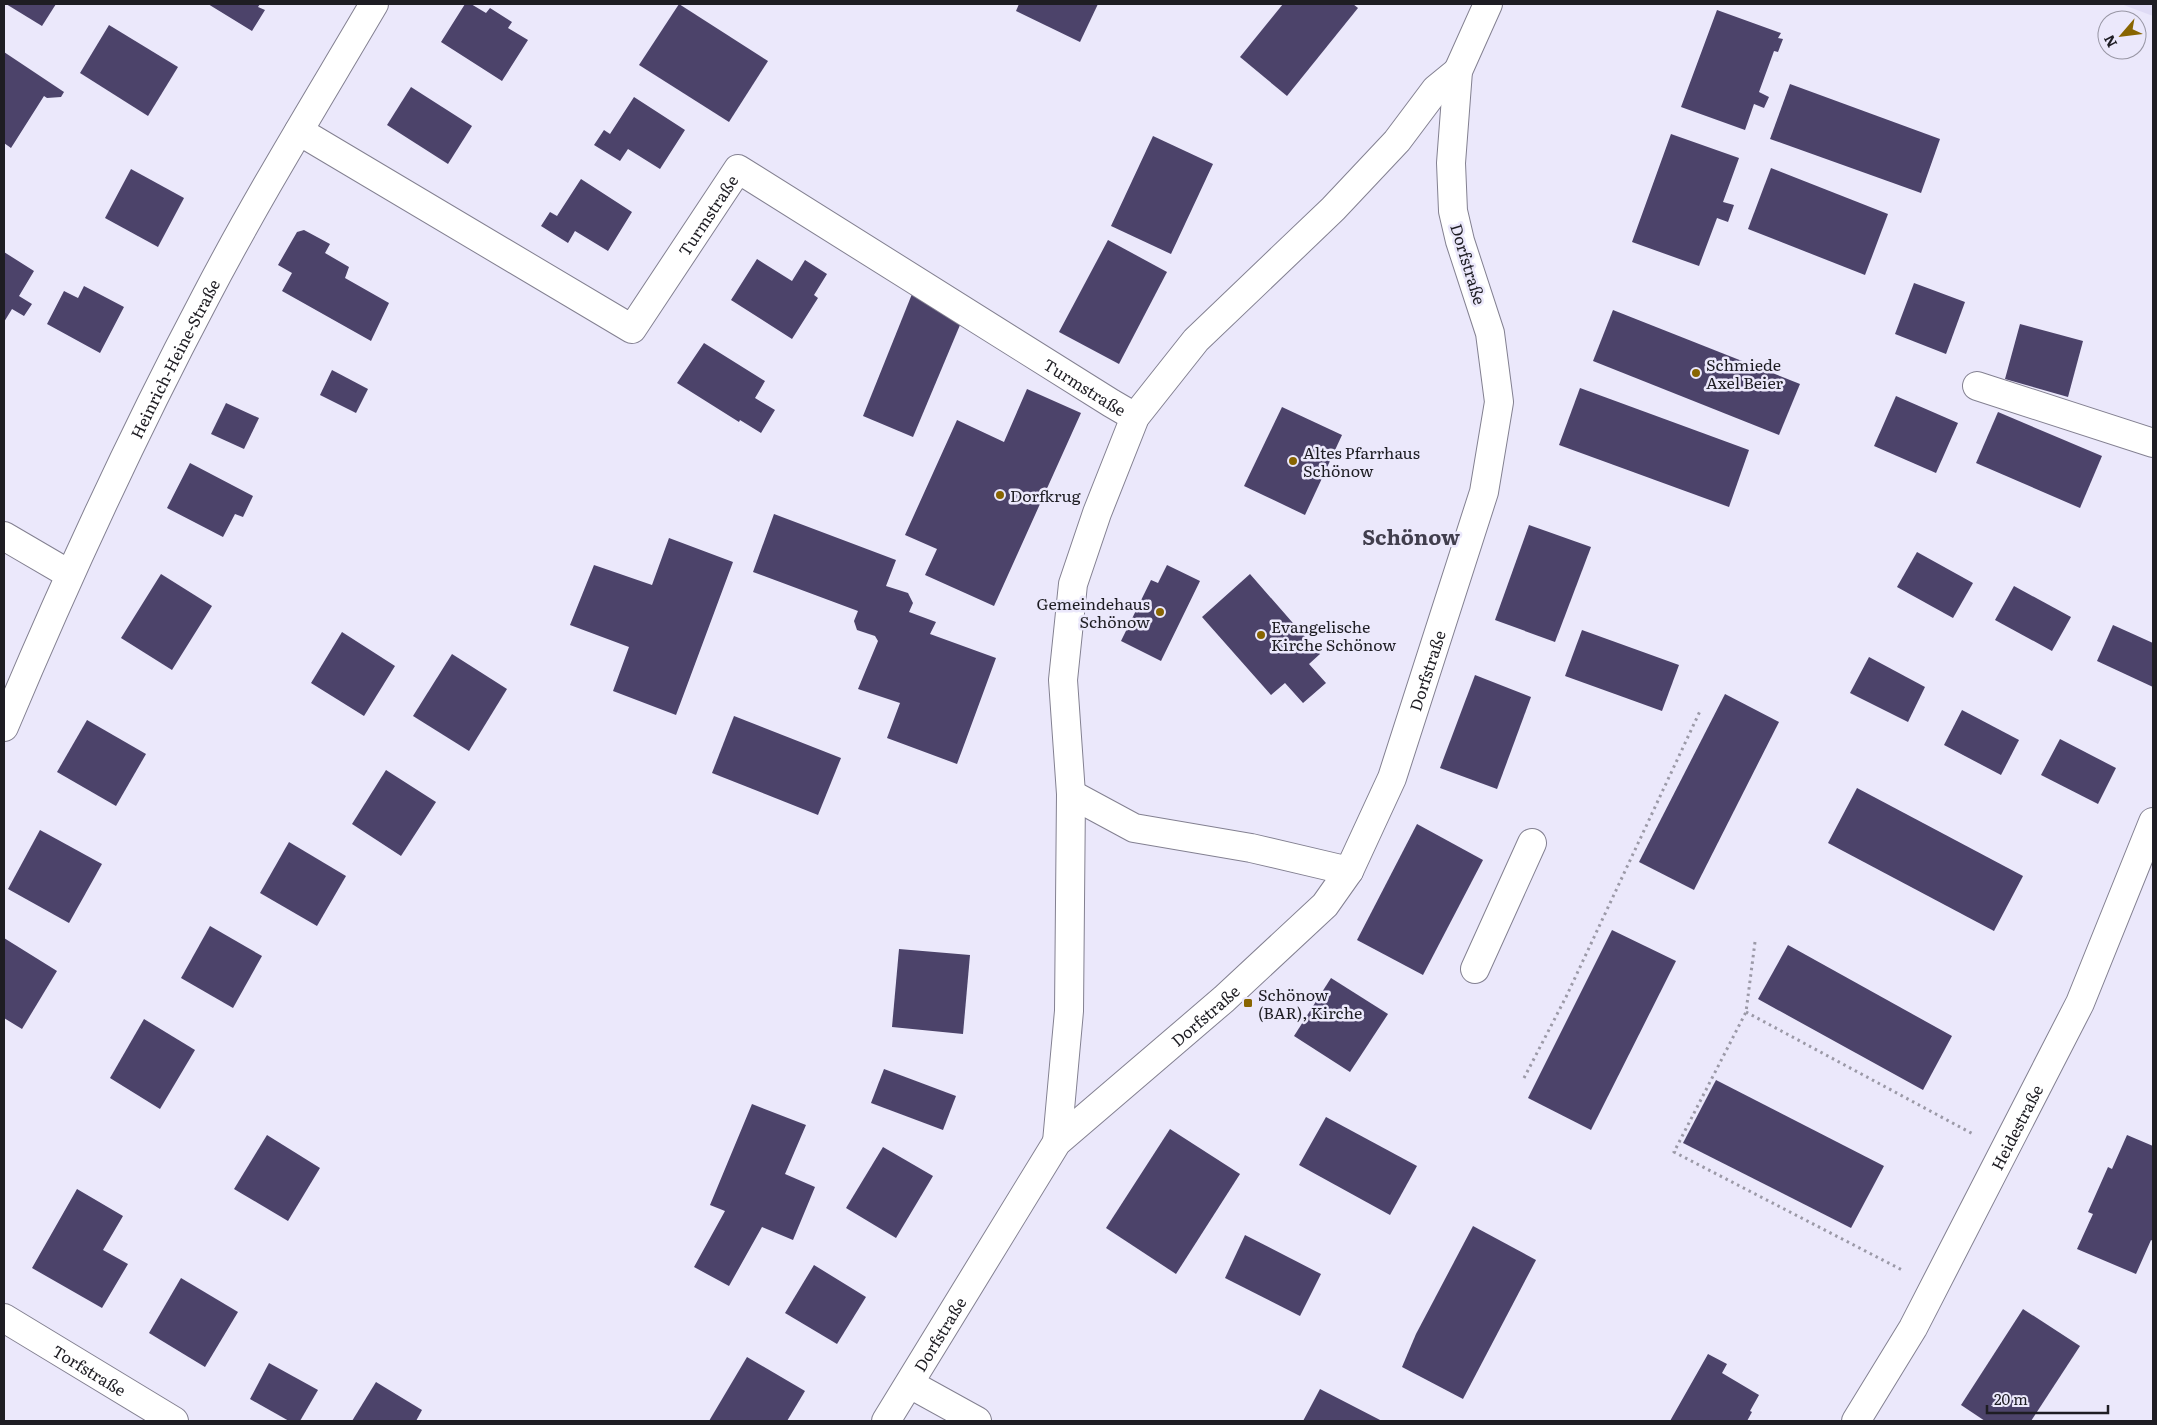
<svg xmlns="http://www.w3.org/2000/svg" width="2157" height="1425" font-family="Literata,serif">
<rect width="100%" height="100%" fill="#ebe8fb"/>
<!-- built -->
<polygon fill="#dfdbf5" points="2121,4 2153,4 2153,16"/>
<!-- building -->
<g fill="#4c436a">
<polygon points="6,4 56,4 42,26"/>
<polygon points="208,4 260,4 258,7 265,10 252,31"/>
<polygon points="465,4 471,4 486,13 490,8 512,22 508,28 528,40 502,81 441,42"/>
<polygon points="679,4 768,61 729,122 639,65"/>
<polygon points="1019,4 1098,4 1080,42 1016,11"/>
<polygon points="1283,4 1353,4 1358,8 1287,96 1240,57"/>
<polygon points="1717,10 1781,33 1778,38 1783,39 1778,52 1774,51 1759,92 1769,97 1764,108 1754,104 1745,130 1681,107"/>
<polygon points="109,25 178,67 148,116 80,73"/>
<polygon points="4,52 64,92 61,97 47,98 44,96 11,148 4,143"/>
<polygon points="1790,84 1940,139 1921,193 1770,139"/>
<polygon points="411,87 472,126 448,164 387,125"/>
<polygon points="634,97 685,130 660,169 628,149 620,161 594,145 604,130 610,134"/>
<polygon points="1671,134 1739,158 1723,202 1734,205 1728,222 1717,218 1699,266 1632,242"/>
<polygon points="1153,136 1213,164 1171,254 1111,226"/>
<polygon points="1771,168 1888,214 1865,275 1748,229"/>
<polygon points="131,169 184,198 158,247 105,218"/>
<polygon points="581,179 632,212 608,251 575,231 568,243 541,226 550,212 557,216"/>
<polygon points="304,230 330,244 325,253 349,267 345,278 389,303 371,341 282,291 292,273 278,265 297,232"/>
<polygon points="1108,240 1167,272 1119,364 1059,332"/>
<polygon points="4,252 34,271 19,296 32,304 24,316 12,309 4,322"/>
<polygon points="757,259 792,281 805,260 827,274 814,295 818,298 792,339 731,300"/>
<polygon points="1914,283 1965,302 1946,354 1895,334"/>
<polygon points="84,286 124,307 100,353 47,324 64,291 78,298"/>
<polygon points="912,294 960,325 913,437 863,416"/>
<polygon points="1613,310 1800,384 1779,435 1593,361"/>
<polygon points="2020,324 2083,341 2068,397 2005,379"/>
<polygon points="704,343 765,381 755,398 775,410 761,433 740,420 739,422 677,383"/>
<polygon points="332,370 368,389 356,413 320,395"/>
<polygon points="1580,388 1749,450 1729,507 1559,445"/>
<polygon points="1027,389 1081,413 994,606 925,575 937,549 905,535 957,420 1004,442"/>
<polygon points="1896,396 1958,423 1936,473 1874,446"/>
<polygon points="226,403 259,418 244,449 211,434"/>
<polygon points="1282,407 1342,435 1305,515 1244,486"/>
<polygon points="1998,412 2102,456 2080,508 1976,463"/>
<polygon points="190,463 253,496 243,517 235,514 223,537 167,508"/>
<polygon points="774,514 896,560 886,586 908,593 913,603 909,612 936,622 930,634 996,658 957,764 887,738 900,703 858,689 878,641 875,636 857,630 854,621 858,611 753,572"/>
<polygon points="1529,525 1591,547 1555,642 1495,620"/>
<polygon points="669,538 733,562 676,715 613,691 629,647 570,625 594,565 652,585"/>
<polygon points="1917,552 1973,583 1953,618 1897,587"/>
<polygon points="1167,565 1200,581 1161,661 1121,641 1151,580 1158,583"/>
<polygon points="161,574 212,606 172,670 121,638"/>
<polygon points="1250,574 1320,654 1309,664 1326,683 1303,703 1285,683 1271,695 1202,617"/>
<polygon points="2014,586 2071,617 2052,651 1995,620"/>
<polygon points="2113,625 2153,643 2153,687 2097,661"/>
<polygon points="1582,630 1679,665 1662,711 1565,676"/>
<polygon points="342,632 395,666 364,716 311,683"/>
<polygon points="452,654 507,689 469,751 413,716"/>
<polygon points="1869,657 1925,687 1908,722 1850,693"/>
<polygon points="1475,675 1531,697 1497,789 1440,768"/>
<polygon points="1725,694 1779,722 1694,890 1639,862"/>
<polygon points="1962,710 2019,740 2001,775 1944,745"/>
<polygon points="734,716 841,758 818,815 712,773"/>
<polygon points="87,720 146,754 116,806 57,772"/>
<polygon points="2060,739 2116,768 2098,804 2041,775"/>
<polygon points="386,770 436,802 401,856 352,824"/>
<polygon points="1857,788 2023,876 1994,931 1828,843"/>
<polygon points="1417,824 1483,860 1423,975 1357,940"/>
<polygon points="40,830 102,864 69,923 8,889"/>
<polygon points="289,842 346,876 317,926 260,893"/>
<polygon points="210,926 262,956 233,1008 181,978"/>
<polygon points="1612,930 1676,961 1591,1130 1528,1098"/>
<polygon points="4,938 57,971 22,1029 4,1018"/>
<polygon points="1788,945 1952,1036 1923,1090 1758,999"/>
<polygon points="899,949 970,955 963,1034 892,1027"/>
<polygon points="1331,978 1388,1014 1350,1072 1294,1036"/>
<polygon points="144,1019 195,1050 160,1109 110,1078"/>
<polygon points="884,1069 956,1096 943,1130 871,1103"/>
<polygon points="1716,1080 1884,1166 1851,1228 1683,1143"/>
<polygon points="752,1104 806,1125 785,1174 815,1187 793,1240 762,1227 729,1286 694,1267 725,1211 710,1205"/>
<polygon points="1326,1117 1417,1166 1390,1215 1299,1165"/>
<polygon points="1170,1129 1240,1174 1176,1274 1106,1228"/>
<polygon points="267,1135 320,1168 288,1221 234,1189"/>
<polygon points="2127,1135 2153,1146 2153,1241 2151,1240 2136,1274 2077,1249 2093,1214 2088,1212 2108,1167 2112,1169"/>
<polygon points="883,1147 933,1176 896,1238 846,1208"/>
<polygon points="77,1189 123,1216 103,1250 128,1264 102,1308 32,1268"/>
<polygon points="1473,1226 1536,1260 1463,1399 1402,1367 1416,1334"/>
<polygon points="1245,1235 1321,1274 1300,1316 1225,1278"/>
<polygon points="814,1265 866,1297 837,1344 785,1313"/>
<polygon points="181,1278 238,1312 205,1367 149,1333"/>
<polygon points="2023,1309 2080,1346 2031,1421 1985,1421 1961,1405"/>
<polygon points="1708,1354 1727,1364 1722,1373 1759,1395 1750,1411 1752,1412 1747,1421 1670,1421"/>
<polygon points="747,1357 805,1391 787,1421 709,1421"/>
<polygon points="269,1363 318,1390 300,1421 289,1421 250,1399"/>
<polygon points="376,1382 422,1410 416,1421 352,1421"/>
<polygon points="1320,1389 1382,1421 1303,1421"/>
</g>
<g fill="none" stroke-linecap="round" stroke-linejoin="round">
<!-- minor casing -->
<g stroke="#838091" stroke-width="30">
<g id="minor">
<path id="s1" d="M299 131 632 329 738 169 1111 403 1135 417"/>
<polyline points="1977,386 2153,443"/>
<polyline points="4,536 69,574"/>
<path id="s2" d="M4 727C65 582 131 438 205 298 257 198 317 101 374 4"/>
<polyline points="1071,794 1134,828 1251,848 1349,871"/>
<polyline points="1475,969 1532,843"/>
<path id="s3" d="M4 1318 174 1421"/>
<polyline points="910,1384 977,1421"/>
<path id="s4" d="M1856 1421 1913 1328 2080 1003 2153 822"/>
</g>
</g>
<!-- major casing -->
<g stroke="#838091" stroke-width="30">
<g id="major">
<polyline points="1057,1142 1069,1011 1071,794 1063,680 1073,584 1097,513 1135,417 1196,340 1333,209 1397,141 1436,89 1458,71"/>
<path id="s5" d="M886 1421 1057 1142 1224 999 1325 905 1349 871 1392 778 1484 492 1499 402 1490 333 1460 241 1453 211 1451 163 1458 71 1488 4"/>
</g>
</g>
<!-- path -->
<g stroke="#9b99a7" stroke-width="3" stroke-dasharray="2.5 4" stroke-linecap="butt">
<polyline points="1755,942 1746,1012 1674,1152 1904,1271"/>
<polyline points="1746,1012 1973,1134"/>
<polyline points="1524,1078 1566,997 1701,709"/>
</g>
<!-- minor -->
<use href="#minor" stroke="#fff" stroke-width="28"/>
<!-- major -->
<use href="#major" stroke="#fff" stroke-width="28"/>
</g>
<!-- markers -->
<g fill="#886501" stroke="#ebe8fb" stroke-width="2">
<circle cx="1696" cy="373" r="5"/>
<circle cx="1293" cy="461" r="5"/>
<circle cx="1000" cy="495" r="5"/>
<circle cx="1160" cy="612" r="5"/>
<circle cx="1261" cy="635" r="5"/>
<rect x="1243" y="998" width="10" height="10" rx="2.5"/>
</g>
<g text-anchor="middle" dominant-baseline="central" stroke-width="5" stroke-linejoin="round" paint-order="stroke">
<!-- street labels -->
<g font-size="16" fill="#1e1d23" stroke="#ebe8fb">
<text stroke="none"><textPath href="#s1" startOffset="524">Turmstraße</textPath></text>
<text transform="translate(1469 264) rotate(73)">Dorfstraße</text>
<text stroke="none"><textPath href="#s2" startOffset="406">Heinrich-Heine-Straße</textPath></text>
<text stroke="none"><textPath href="#s1" startOffset="989">Turmstraße</textPath></text>
<text stroke="none"><textPath href="#s5" startOffset="942">Dorfstraße</textPath></text>
<text stroke="none"><textPath href="#s5" startOffset="522">Dorfstraße</textPath></text>
<text stroke="none"><textPath href="#s4" startOffset="335">Heidestraße</textPath></text>
<text stroke="none"><textPath href="#s5" startOffset="102">Dorfstraße</textPath></text>
<text stroke="none"><textPath href="#s3" startOffset="100">Torfstraße</textPath></text>
</g>
<!-- poi labels -->
<g font-size="16" fill="#1e1d23" stroke="#ebe8fb" text-anchor="start">
<text x="1706" y="364">Schmiede<tspan x="1706" dy="18">Axel Beier</tspan></text>
<text x="1303" y="452">Altes Pfarrhaus<tspan x="1303" dy="18">Schönow</tspan></text>
<text x="1010" y="495">Dorfkrug</text>
<text x="1150" y="603" text-anchor="end">Gemeindehaus<tspan x="1150" dy="18">Schönow</tspan></text>
<text x="1271" y="626">Evangelische<tspan x="1271" dy="18">Kirche Schönow</tspan></text>
<text x="1258" y="994">Schönow<tspan x="1258" dy="18">(BAR), Kirche</tspan></text>
</g>
<!-- district labels -->
<g font-size="21" font-weight="bold" fill="#413e4d" stroke="#ebe8fb">
<text x="1411" y="535">Schönow</text>
</g>
</g>
<!-- border -->
<rect width="2157" height="1425" fill="none" stroke="#1e1d23" stroke-width="10"/>
<!-- north arrow -->
<g transform="translate(2122 35) rotate(242)"><circle r="24" fill="#ebe8fb" stroke="#9997a5"/>
<path d="M0-4L9 19L0 12L-9 19Z" fill="#886501"/>
<text y="-8" font-size="14" font-weight="bold" text-anchor="middle" fill="#1e1d23">N</text>
</g>
<!-- scale -->
<path d="M1987 1405v8h121v-8" fill="none" stroke="#1e1d23" stroke-width="2.5"/>
<text x="1994" y="1405" font-size="15" fill="#1e1d23" stroke="#ebe8fb" stroke-width="4" paint-order="stroke">20 m</text>
</svg>
